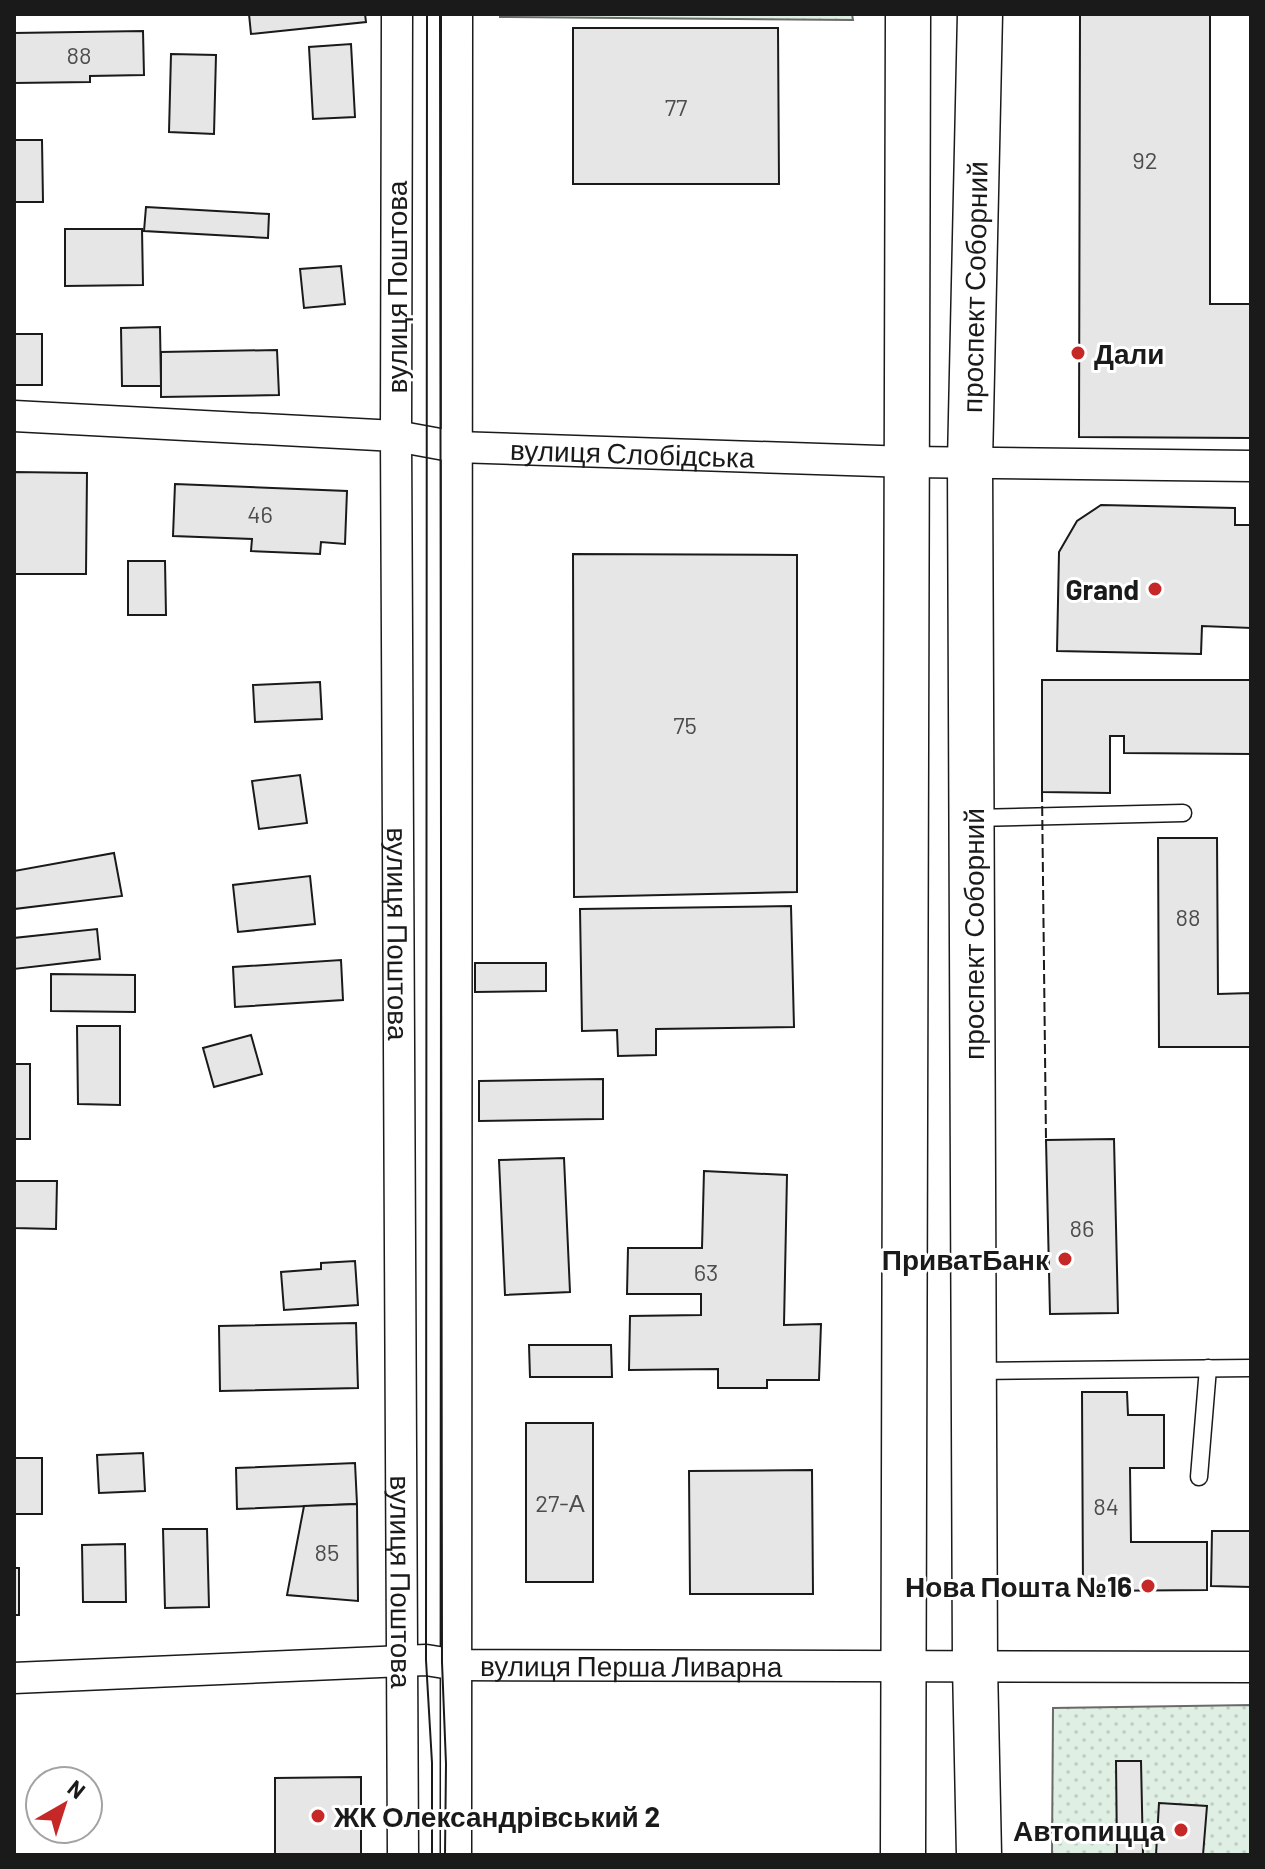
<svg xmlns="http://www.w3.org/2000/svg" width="1265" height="1869" font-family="Barlow,sans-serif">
<defs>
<pattern id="green-dots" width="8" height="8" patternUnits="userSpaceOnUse" patternTransform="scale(2)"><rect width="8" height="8" fill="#e0efe3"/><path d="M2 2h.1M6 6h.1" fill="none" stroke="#c0ccc2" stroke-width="1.8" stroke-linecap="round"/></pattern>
</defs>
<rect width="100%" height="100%" fill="#fff"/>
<!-- green -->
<g fill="url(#green-dots)" stroke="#6a6a6a" stroke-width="2">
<polygon points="500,14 852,14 853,20 500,17"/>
<polygon points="1251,1705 1251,1855 1052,1855 1053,1708"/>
</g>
<!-- building -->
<g fill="#e6e6e6" stroke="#1a1a1a" stroke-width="2">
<polygon points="249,14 365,14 366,22 251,34"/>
<polygon points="1080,14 1210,14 1210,304 1251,304 1251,438 1079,437"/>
<polygon points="573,28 778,28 779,184 573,184"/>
<polygon points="143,31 144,75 90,76 90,82 14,83 14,33"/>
<polygon points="351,44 355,117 313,119 309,47"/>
<polygon points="171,54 216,55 214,134 169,132"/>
<polygon points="14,140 42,140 43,202 14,202"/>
<polygon points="146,207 269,214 268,238 144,231"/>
<polygon points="65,229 142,229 143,285 65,286"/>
<polygon points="341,266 345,304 304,308 300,269"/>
<polygon points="160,327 161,386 122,386 121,328"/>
<rect x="15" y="334" width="27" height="51"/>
<polygon points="277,350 279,395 161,397 161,352"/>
<polygon points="14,472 87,473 86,574 14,574"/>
<polygon points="175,484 347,491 345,544 321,542 320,554 251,551 252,539 173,536"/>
<polygon points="1101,505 1235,508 1235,525 1251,525 1251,628 1202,626 1201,654 1057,651 1059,552 1077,521"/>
<polygon points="573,554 797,555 797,892 574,897"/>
<polygon points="128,561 165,561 166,615 128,615"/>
<polygon points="1042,680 1251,680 1251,754 1124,753 1124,736 1110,736 1110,793 1042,792"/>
<polygon points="320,682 322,719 255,722 253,685"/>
<polygon points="300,775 307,823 259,829 252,781"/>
<polygon points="1158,838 1217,838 1218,994 1251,993 1251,1047 1159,1047"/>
<polygon points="114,853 122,896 14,909 14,871"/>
<polygon points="310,876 315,924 238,932 233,885"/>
<polygon points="791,906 794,1027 656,1029 656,1055 618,1056 617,1030 582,1031 580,909"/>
<polygon points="97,929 100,959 14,969 14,938"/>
<polygon points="341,960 343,1000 235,1007 233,967"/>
<polygon points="475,963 546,963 546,991 475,992"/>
<polygon points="51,974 135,975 135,1012 51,1011"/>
<polygon points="77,1026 120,1026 120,1105 78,1104"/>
<polygon points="251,1035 262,1074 214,1087 203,1048"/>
<rect x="14" y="1064" width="16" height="75"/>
<polygon points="603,1079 603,1119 479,1121 479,1081"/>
<polygon points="1114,1139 1118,1313 1050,1314 1046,1140"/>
<polygon points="564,1158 570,1292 505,1295 499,1160"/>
<polygon points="704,1171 787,1175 784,1325 821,1324 819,1380 767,1380 767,1388 718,1388 718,1369 629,1370 630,1316 701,1315 701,1294 627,1294 628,1248 702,1248"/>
<polygon points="14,1181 57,1181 56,1229 14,1228"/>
<polygon points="355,1261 358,1305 284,1310 281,1272 321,1269 321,1263"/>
<polygon points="356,1323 358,1388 220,1391 219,1326"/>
<polygon points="529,1345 611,1345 612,1377 530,1377"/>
<polygon points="1082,1392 1127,1392 1128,1415 1164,1415 1164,1468 1130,1468 1131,1542 1207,1542 1207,1590 1083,1591"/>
<rect x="526" y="1423" width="67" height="159"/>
<polygon points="143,1453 145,1491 99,1493 97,1455"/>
<rect x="14" y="1458" width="28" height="56"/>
<polygon points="355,1463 357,1504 237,1509 236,1468"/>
<polygon points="812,1470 813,1594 690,1594 689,1471"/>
<polygon points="357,1504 358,1601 287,1595 304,1506"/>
<polygon points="163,1529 207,1529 209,1607 165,1608"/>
<polygon points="1212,1531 1251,1531 1251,1587 1211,1586"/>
<polygon points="125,1544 126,1602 83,1602 82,1545"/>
<rect x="14" y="1568" width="5" height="47"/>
<polygon points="1116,1761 1141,1761 1143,1855 1117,1855"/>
<polygon points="361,1777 361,1855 275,1855 275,1778"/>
<polygon points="1159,1803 1207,1806 1203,1855 1156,1855"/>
</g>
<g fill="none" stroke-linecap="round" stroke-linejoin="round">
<!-- lane casing -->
<g stroke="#1a1a1a" stroke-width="19">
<g id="lane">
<polyline points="974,818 1183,813"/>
<polyline points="976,1371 1251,1368"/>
<polyline points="1199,1477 1208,1368"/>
</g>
</g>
<!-- street casing -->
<g stroke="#1a1a1a" stroke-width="33">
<g id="street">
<path id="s1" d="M397 14 396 436 403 1855"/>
<path id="s2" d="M14 416 396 436 456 447 909 462 1251 466"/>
<path id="s3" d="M14 1678 426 1660 457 1665 1251 1667"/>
<polyline points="456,1855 457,14"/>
</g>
</g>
<!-- primary casing -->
<g stroke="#1a1a1a" stroke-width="47">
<g id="primary">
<polyline points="903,1855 908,14"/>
<path id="s4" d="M979 1855 975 1665 970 462 980 14"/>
</g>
</g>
<!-- lane -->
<use href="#lane" stroke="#fff" stroke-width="16"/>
<!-- street -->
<use href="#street" stroke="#fff" stroke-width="30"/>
<!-- primary -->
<use href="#primary" stroke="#fff" stroke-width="44"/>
<!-- tram -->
<g stroke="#1a1a1a" stroke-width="2">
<polyline points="427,14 426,1660 432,1763 432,1855"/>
<polyline points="440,14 442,1662 446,1764 445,1855"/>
</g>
<!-- fence -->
<polyline stroke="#1a1a1a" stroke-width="2" stroke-dasharray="10 4" stroke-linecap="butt" points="1042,792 1046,1140"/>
</g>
<!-- markers -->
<g fill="#c62828" stroke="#fff" stroke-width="3">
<circle cx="1078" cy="353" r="8"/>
<circle cx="1155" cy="589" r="8"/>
<circle cx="1065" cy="1259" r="8"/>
<circle cx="1148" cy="1586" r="8"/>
<circle cx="318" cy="1816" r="8"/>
<circle cx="1181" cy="1830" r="8"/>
</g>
<g text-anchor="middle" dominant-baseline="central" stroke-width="6" stroke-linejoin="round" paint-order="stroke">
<!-- number labels -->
<g font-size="24" fill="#4d4d4d">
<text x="79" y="54">88</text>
<text x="676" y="106">77</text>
<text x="1145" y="159">92</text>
<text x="260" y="513">46</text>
<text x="685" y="724">75</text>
<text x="1188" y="916">88</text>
<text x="1082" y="1227">86</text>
<text x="706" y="1271">63</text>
<text x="560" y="1502">27-А</text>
<text x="1106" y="1505">84</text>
<text x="327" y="1551">85</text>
</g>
<!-- street labels -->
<g font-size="28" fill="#1a1a1a" stroke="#fff">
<text transform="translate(396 287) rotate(-90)">вулиця Поштова</text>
<text stroke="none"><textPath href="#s4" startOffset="1568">проспект Соборний</textPath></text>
<text stroke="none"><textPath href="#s2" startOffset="620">вулиця Слобідська</textPath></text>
<text transform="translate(973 934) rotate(-90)">проспект Соборний</text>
<text stroke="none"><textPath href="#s1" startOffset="920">вулиця Поштова</textPath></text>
<text stroke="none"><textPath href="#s1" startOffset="1568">вулиця Поштова</textPath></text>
<text stroke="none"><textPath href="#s3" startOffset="618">вулиця Перша Ливарна</textPath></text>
</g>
<!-- poi labels -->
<g font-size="28" font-weight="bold" fill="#1a1a1a" stroke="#fff" text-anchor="end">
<text x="1094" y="353" text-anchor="start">Дали</text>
<text x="1139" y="589">Grand</text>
<text x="1049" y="1259">ПриватБанк</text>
<text x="1132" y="1586">Нова Пошта №16</text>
<text x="334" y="1816" text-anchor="start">ЖК Олександрівський 2</text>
<text x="1165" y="1830">Автопицца</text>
</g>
</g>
<!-- border -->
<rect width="1265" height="1869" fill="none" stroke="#1a1a1a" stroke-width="32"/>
<!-- north arrow -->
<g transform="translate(64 1805) rotate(39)"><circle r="38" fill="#ffffff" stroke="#a3a3a3" stroke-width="2"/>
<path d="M0-6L14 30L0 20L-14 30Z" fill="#c62828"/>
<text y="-12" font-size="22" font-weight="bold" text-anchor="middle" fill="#1a1a1a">N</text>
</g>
</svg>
